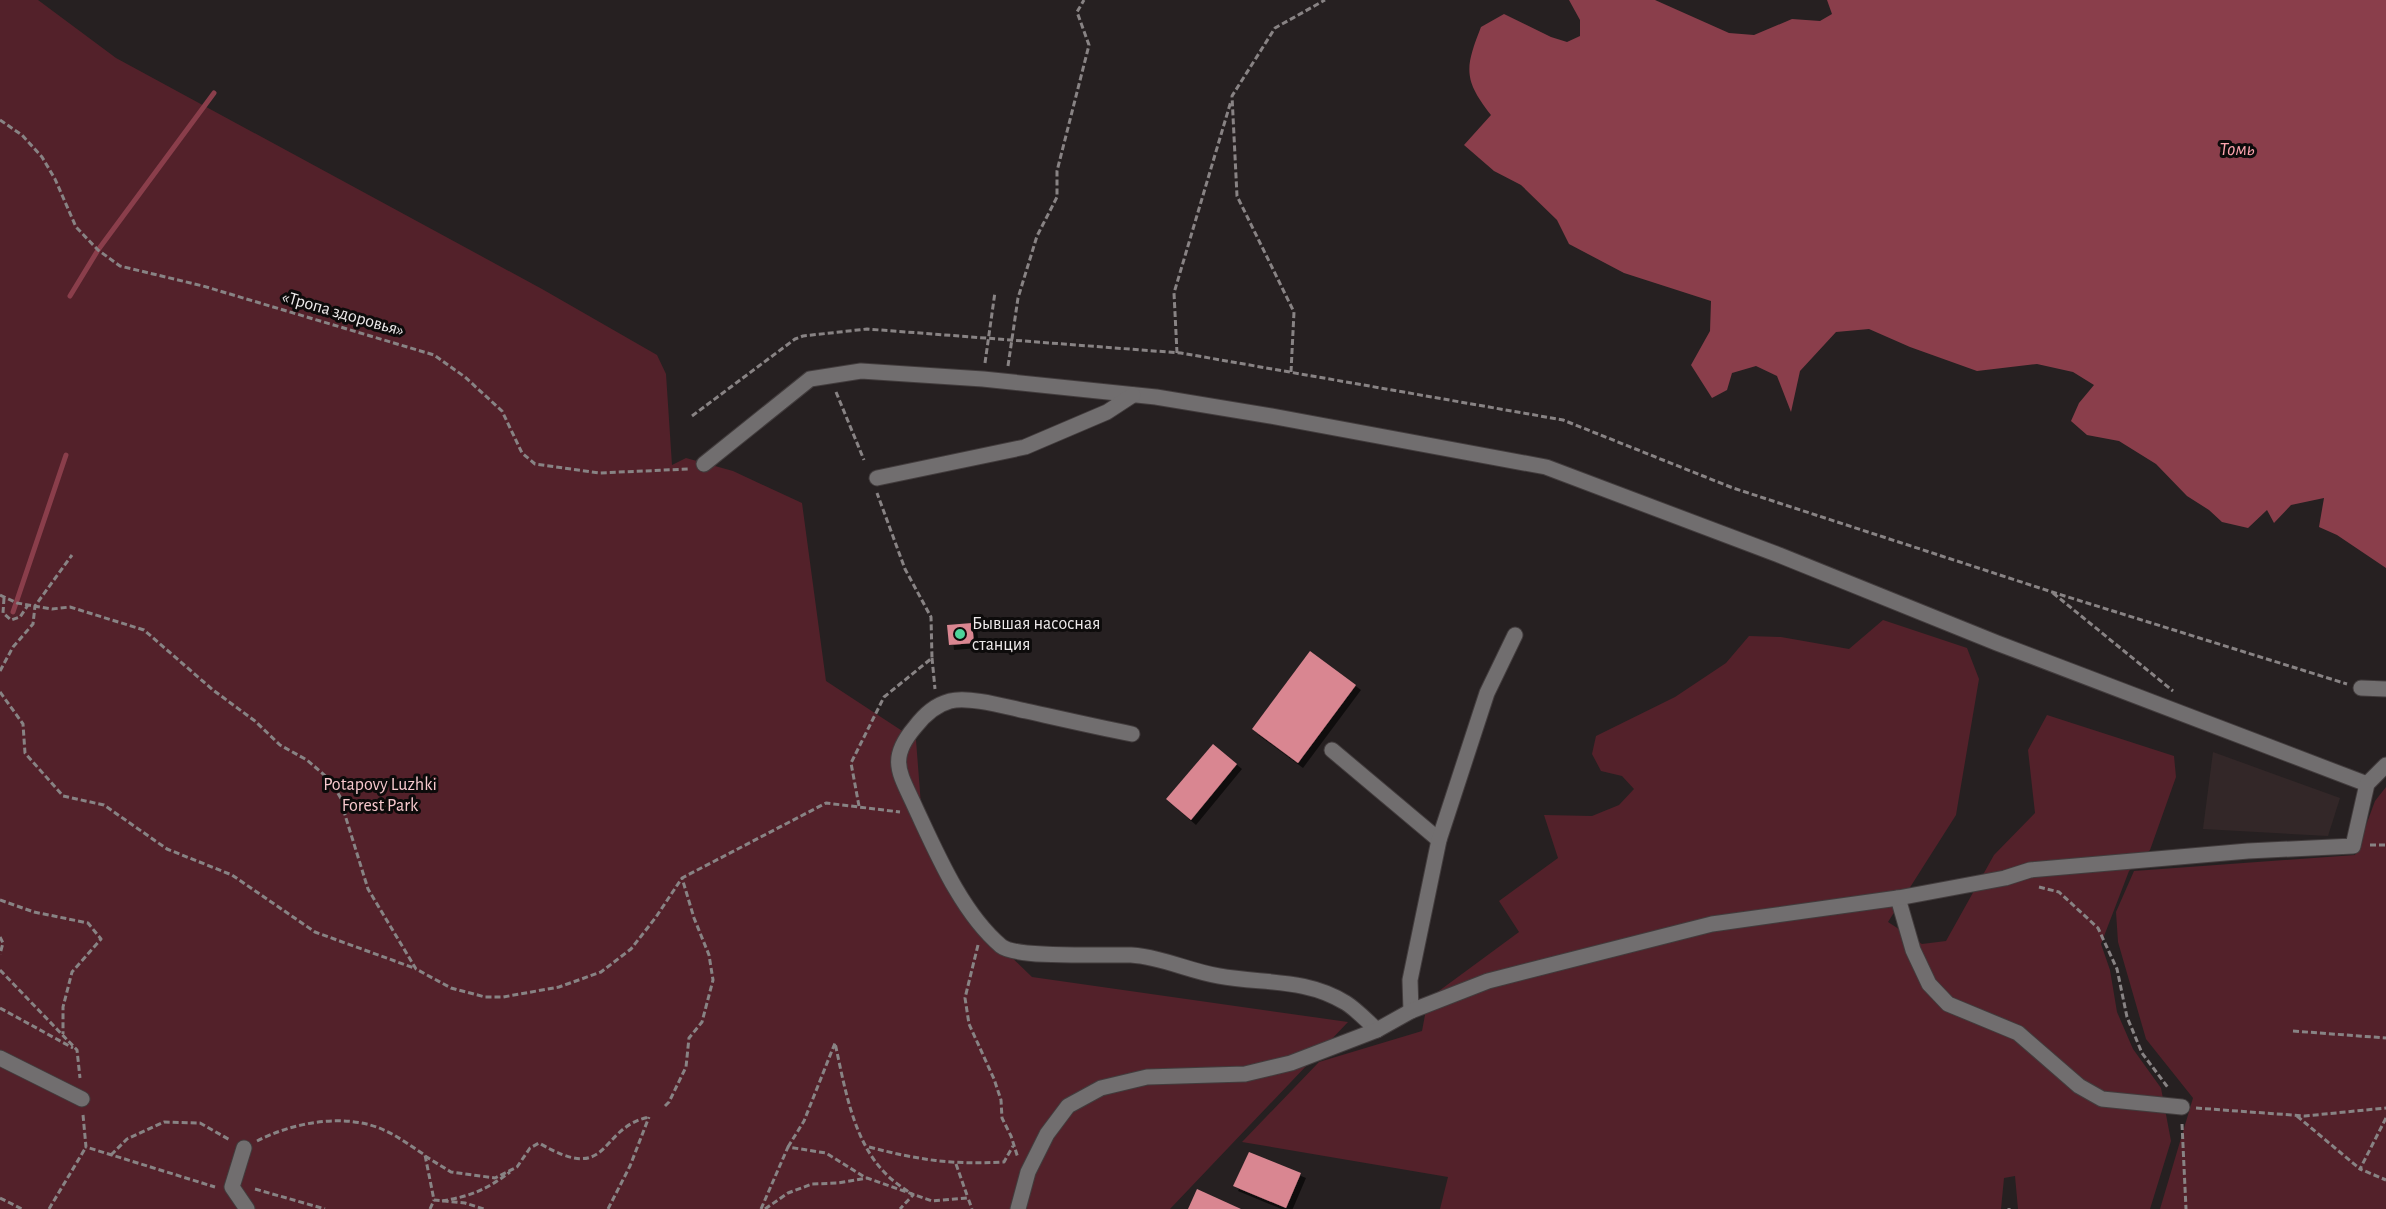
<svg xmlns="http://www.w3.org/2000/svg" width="2386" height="1209" font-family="'Alegreya Sans',sans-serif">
<defs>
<filter id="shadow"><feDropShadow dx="5" dy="5" stdDeviation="0" flood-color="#0009"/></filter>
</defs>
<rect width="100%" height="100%" fill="#262021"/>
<!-- built -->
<polygon fill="#332728" points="2213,752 2340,798 2328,836 2203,829"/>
<!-- green -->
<g fill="#53212a">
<polygon points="0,0 38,0 116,58 542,289 657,355 666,374 672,465 686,458 733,471 802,503 826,681 916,740 924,844 965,912 1032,977 1348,1022 1170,1209 0,1209"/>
<polygon points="1883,620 1967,648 1979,679 1956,815 1888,922 1922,944 1946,941 1994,855 2035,813 2028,750 2047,715 2174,756 2176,777 2150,850 2129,871 2101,944 2110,970 2117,1012 2133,1049 2161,1088 2171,1141 2150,1209 2018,1209 2015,1176 2004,1178 2001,1209 1440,1209 1448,1177 1242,1142 1319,1062 1422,1031 1428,999 1519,932 1499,901 1558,858 1544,815 1592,816 1619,805 1634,789 1622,776 1601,771 1592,754 1596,736 1675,697 1726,663 1749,636 1781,637 1849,649"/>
<polygon points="2386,787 2386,1209 2160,1209 2193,1098 2146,1039 2118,942 2116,912 2134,871 2355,855 2375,801"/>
</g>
<!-- water -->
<path fill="#8a3e4b" d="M1569 0H1655L1729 33 1754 35 1792 19 1820 21 1832 14 1827 0H2386V568L2337 535 2319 527 2324 498 2291 505 2274 523 2267 510 2248 528 2222 522 2209 510 2187 496 2156 464 2119 441 2087 435 2071 421 2079 403 2094 385 2073 372 2037 364 1977 371 1910 347 1869 329 1836 332 1800 371 1791 412 1777 376 1756 366 1732 373 1727 390 1712 398 1691 365 1710 331 1711 301 1624 273 1569 244 1557 220 1521 185 1494 171 1464 145 1491 115C1463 79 1465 68 1481 27L1504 14 1551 37 1567 42 1580 36V20Z"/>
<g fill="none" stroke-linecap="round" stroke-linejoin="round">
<!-- stream -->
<g stroke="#8a3e4b" stroke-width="5">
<polyline points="70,296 98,250 214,93"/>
<polyline points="13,612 66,455"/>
</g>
</g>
<!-- building -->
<g fill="#d98691" filter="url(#shadow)">
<polygon points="972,623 974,643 949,645 947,625"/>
<polygon points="1310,651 1356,685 1298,763 1252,729"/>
<polygon points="1213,744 1237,764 1191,820 1166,799"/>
<polygon points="1249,1152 1301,1173 1286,1208 1233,1186"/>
<polygon points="1197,1189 1241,1209 1188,1209"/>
</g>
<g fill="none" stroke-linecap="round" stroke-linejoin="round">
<!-- minor casing -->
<g stroke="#423c3d" stroke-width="17">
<g id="minor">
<polyline points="704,464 810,379 861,371 983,379 1156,397 1271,416 1546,467 1779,555 1997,643 2367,784"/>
<polyline points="877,478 1025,447 1107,412 1133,395"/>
<polyline points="2361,688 2386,689"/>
<path d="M1132 734C1097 727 1062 719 1026 711 1007 707 969 696 950 701 935 705 925 714 915 727 887 760 900 773 916 809 937 854 962 913 1001 946 1017 959 1107 954 1131 955 1162 957 1189 971 1219 976 1263 984 1306 978 1346 1003 1357 1010 1367 1021 1377 1030"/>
<polyline points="1332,750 1439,840"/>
<polyline points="1898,898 1913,950 1929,984 1948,1004 2018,1033 2079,1086 2102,1099 2182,1107"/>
<polyline points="1411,1011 1410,980 1439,840 1487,693 1515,635"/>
<polyline points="0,1058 82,1099"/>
<polyline points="244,1148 232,1187 247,1209"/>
<polyline points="1018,1209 1028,1172 1047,1134 1068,1106 1101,1088 1147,1077 1245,1074 1291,1063 1377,1030 1411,1011 1488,981 1712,924 1898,898 2005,878 2030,870 2248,851 2353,846 2367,784 2386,765"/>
</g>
</g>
<!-- path -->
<g stroke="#888384" stroke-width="3" stroke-dasharray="6 3" stroke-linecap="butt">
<polyline points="0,120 22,135 42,157 55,179 76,227 98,250 120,266 203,286 434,355 465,377 502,411 522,453 535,464 599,473 688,469"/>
<polyline points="1177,353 1174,293 1231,101"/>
<polyline points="985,363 995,292"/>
<polyline points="1008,366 1018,298 1037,236 1057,197 1057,171 1089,45 1077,12 1084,0"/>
<polyline points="1291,372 1294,312 1237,196 1232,96 1275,28 1325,0"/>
<polyline points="836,392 864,460"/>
<polyline points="692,416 795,339 803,336 867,329 1181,353 1563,420 1733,488 2052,592 2347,684"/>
<polyline points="2053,593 2173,691"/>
<polyline points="0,595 17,603 52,609 70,607 144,630 213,690 255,721 280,745 307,760 330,780 345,805 345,815 368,889 416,969 451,988 485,997 503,997 559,987 601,972 631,949 656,917 682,878 826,803 900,812"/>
<polyline points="4,598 3,613 11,620 20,617 28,605"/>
<polyline points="932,658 935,689"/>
<polyline points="0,671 13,647 33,624 35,606 72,555"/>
<polyline points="0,692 23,724 25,753 63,796 104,805 167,849 232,875 315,932 414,968"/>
<polyline points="859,806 851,763 884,697 932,658 931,617 905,569 877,493"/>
<polyline points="2370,845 2386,845"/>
<polyline points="2039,887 2059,892 2098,928 2117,969 2127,1017 2142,1053 2169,1089"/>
<polyline points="0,900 34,912 88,923 101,939 72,972 63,1007 63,1034"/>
<polyline points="0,937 3,943 0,954"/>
<polyline points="978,945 965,998 969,1024 994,1079 1001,1100 1002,1118 1011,1136 1018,1158"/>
<polyline points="0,970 77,1050 80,1078"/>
<polyline points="0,1008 73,1048"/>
<polyline points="2293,1031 2386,1038"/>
<polyline points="665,1106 669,1102 686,1067 689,1038 702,1022 713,980 709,955 694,918 682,878"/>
<polyline points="2196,1108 2305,1116 2386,1108"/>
<polyline points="83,1115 86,1147 215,1187"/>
<polyline points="2297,1116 2360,1169"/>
<polyline points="2386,1118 2360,1169 2386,1180"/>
<polyline points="2182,1124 2186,1209"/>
<path d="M257 1141C294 1122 347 1112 386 1131 399 1137 412 1147 425 1155L434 1200 465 1203 484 1209"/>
<path d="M788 1147 804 1121 835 1043C845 1088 853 1142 887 1175 895 1183 905 1189 913 1195L900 1209"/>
<path d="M869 1147C919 1160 952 1165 1004 1162L1013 1146"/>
<polyline points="111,1155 127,1139 164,1122 200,1123 230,1140"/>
<path d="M425 1156 451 1172 495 1178 517 1167 530 1148 539 1143C612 1186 597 1128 649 1117"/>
<polyline points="956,1164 968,1198"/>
<polyline points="255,1189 325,1209"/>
<polyline points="0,1198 22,1209"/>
<path d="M442 1201C471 1196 486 1190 510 1172"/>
<polyline points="2009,1208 2009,1209"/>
<polyline points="49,1209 86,1147"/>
<polyline points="430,1209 434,1200"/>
<polyline points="608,1209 630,1166 649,1117"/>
<polyline points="761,1209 788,1147 826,1153 866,1178"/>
<polyline points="765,1209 788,1193 812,1184 838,1183 867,1178 932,1201 968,1198 972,1209"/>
</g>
<!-- minor -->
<use href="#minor" stroke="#716e6f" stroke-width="15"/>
</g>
<!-- markers -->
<circle fill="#4dd39a" stroke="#0d0b0b" stroke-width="2" cx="960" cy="634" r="6"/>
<g text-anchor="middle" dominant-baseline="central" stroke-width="6" stroke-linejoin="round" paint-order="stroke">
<!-- street labels -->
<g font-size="18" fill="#eeeaeb" stroke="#0d0b0b">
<text transform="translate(343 314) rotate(16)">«Тропа здоровья»</text>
</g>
<!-- poi labels -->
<g font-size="18" fill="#eeeaeb" stroke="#0d0b0b" text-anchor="start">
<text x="972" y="624">Бывшая насосная<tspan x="972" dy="21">станция</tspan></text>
</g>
<!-- park labels -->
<g font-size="18" fill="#f8c9ce" stroke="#0d0b0b">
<text x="380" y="785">Potapovy Luzhki<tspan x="380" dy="21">Forest Park</tspan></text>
</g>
<!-- water labels -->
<g font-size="20" font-style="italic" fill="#fda4af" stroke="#0d0b0b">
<text x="2237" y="149">Томь</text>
</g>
</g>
</svg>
